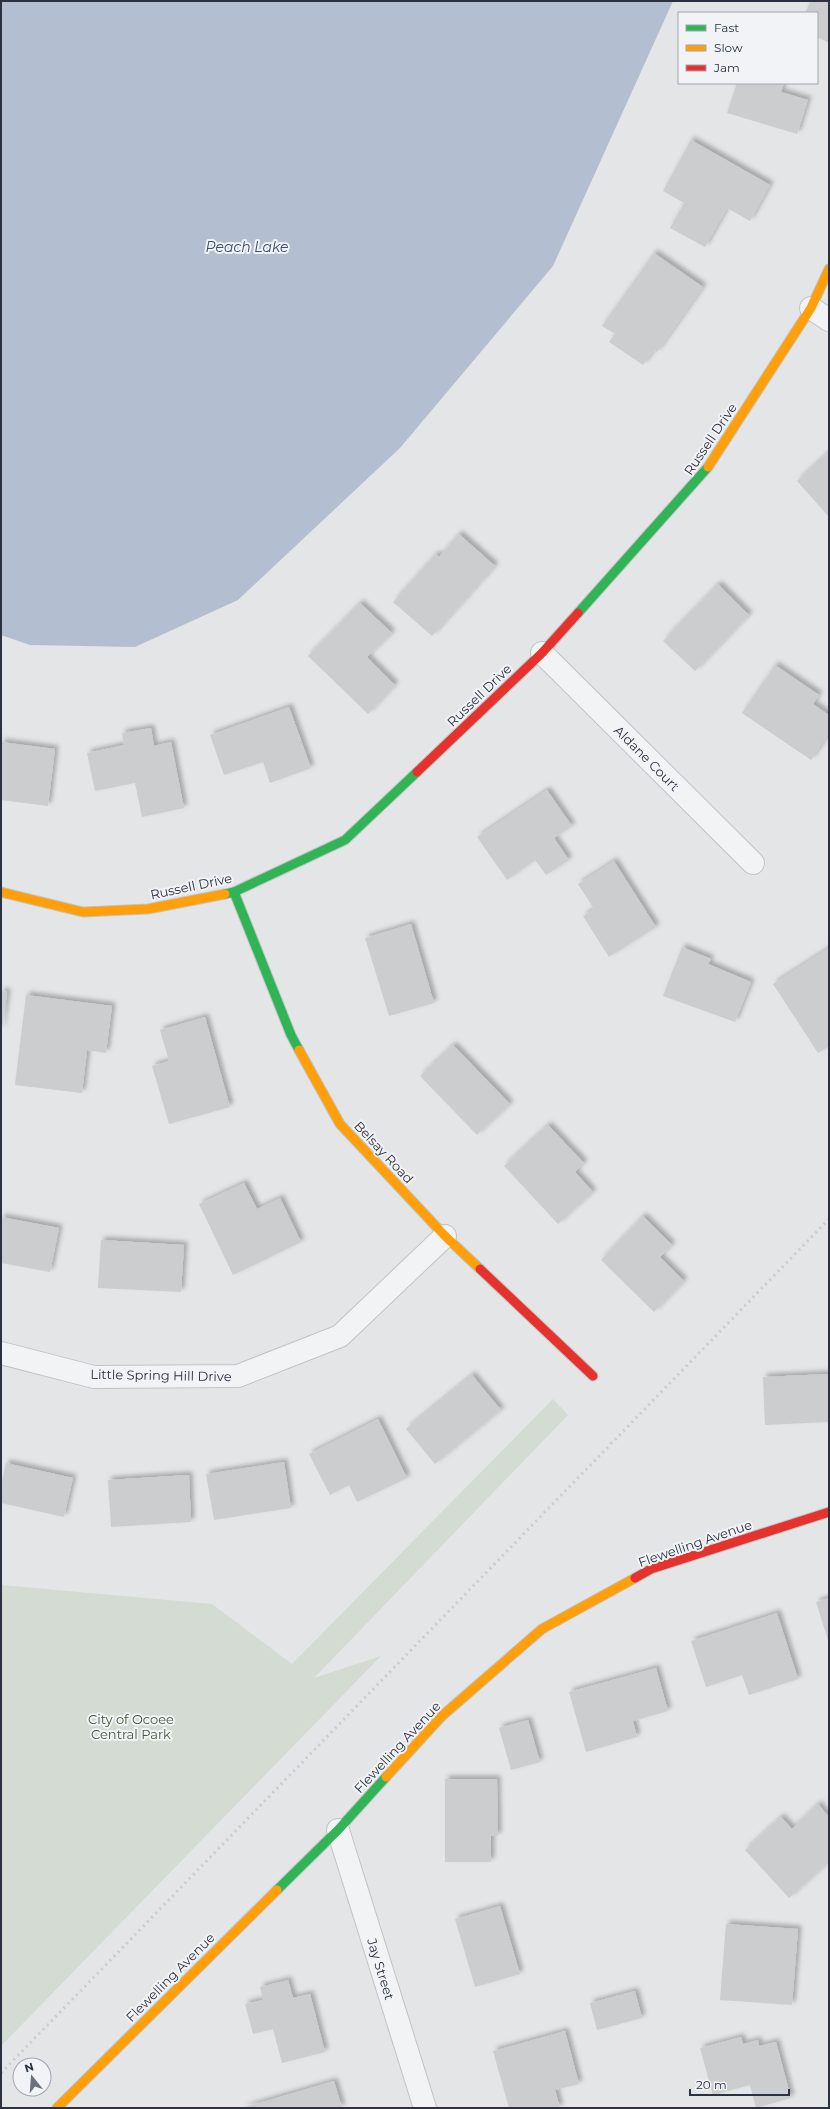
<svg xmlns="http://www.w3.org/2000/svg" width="830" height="2109" font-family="Montserrat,sans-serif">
<defs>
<filter id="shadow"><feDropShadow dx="3.5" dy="-3.5" stdDeviation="2" flood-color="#0004"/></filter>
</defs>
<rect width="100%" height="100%" fill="#e3e5e7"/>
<!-- green -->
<polygon fill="#d3dbd3" points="553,1399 568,1415 314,1678 381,1656 1,2046 1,1585 212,1604 292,1664"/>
<!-- water -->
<polygon fill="#b3bfd0" points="1,1 673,1 553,266 400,448 238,600 135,647 30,645 1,635"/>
<!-- building -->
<g fill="#cbcdcf" filter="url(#shadow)">
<polygon points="811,1 829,1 829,43 817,37 817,13 805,13"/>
<polygon points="737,83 784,83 781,92 808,100 797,134 727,113"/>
<polygon points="691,140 770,185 750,221 727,208 705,247 670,228 684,203 663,191"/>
<polygon points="654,253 703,287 657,352 654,350 643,365 609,342 615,334 602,326"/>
<polygon points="829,452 829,517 797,481"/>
<polygon points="459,534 495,566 432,636 393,602 436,554 439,557"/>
<polygon points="718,584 749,615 695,671 663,641"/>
<polygon points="360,603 392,633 367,657 395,685 368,714 308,656"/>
<polygon points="775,665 819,695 813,704 829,715 829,733 811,760 742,713"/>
<polygon points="289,707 311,768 270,783 263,762 224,775 210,735"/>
<polygon points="151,728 154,746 171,742 184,808 142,817 135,783 95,791 87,753 124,745 122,733"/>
<polygon points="1,742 55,749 48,806 1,800"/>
<polygon points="547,790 572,826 554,838 569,860 546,875 535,860 507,880 477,837"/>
<polygon points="614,861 656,927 609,957 583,916 594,909 578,884"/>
<polygon points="411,924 434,1003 389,1016 365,938"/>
<polygon points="682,947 711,959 708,964 751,982 735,1022 663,996"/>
<polygon points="829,948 829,1046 818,1053 773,984"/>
<polygon points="1,991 7,992 2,1029 1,1029"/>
<polygon points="26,995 112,1006 106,1053 87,1050 82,1093 15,1085"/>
<polygon points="205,1017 230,1107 169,1124 152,1066 169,1061 160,1030"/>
<polygon points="453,1045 510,1104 477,1135 420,1076"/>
<polygon points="548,1125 584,1163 575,1172 593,1192 558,1224 504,1166"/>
<polygon points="244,1183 257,1209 280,1198 301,1242 233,1275 199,1204"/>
<polygon points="643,1216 672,1245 660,1257 684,1281 654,1312 601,1260"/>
<polygon points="1,1217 59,1228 50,1272 1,1263"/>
<polygon points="101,1240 184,1245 181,1292 98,1288"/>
<polygon points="829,1374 829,1422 765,1425 763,1377"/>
<polygon points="472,1375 501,1410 435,1464 406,1429"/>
<polygon points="378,1419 407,1478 357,1502 349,1485 330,1495 309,1454"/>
<polygon points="284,1462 291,1508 214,1520 206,1474"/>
<polygon points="6,1463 73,1478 64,1517 1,1503 1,1486"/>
<polygon points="189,1475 191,1522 111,1527 108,1480"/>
<polygon points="829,1598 829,1643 816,1602"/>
<polygon points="777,1613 798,1679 749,1695 742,1675 706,1687 691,1641"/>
<polygon points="656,1668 668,1711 633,1721 637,1737 586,1752 569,1692"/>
<polygon points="528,1720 540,1762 511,1770 499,1728"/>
<polygon points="445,1779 497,1779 498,1836 491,1836 491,1862 445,1862"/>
<polygon points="818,1804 829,1817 829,1862 789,1898 745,1850 781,1817 792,1829"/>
<polygon points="500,1906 520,1974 475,1987 455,1919"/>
<polygon points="726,1924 798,1929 792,2005 720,2000"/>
<polygon points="288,1980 293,1998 310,1994 325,2052 282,2063 273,2029 253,2034 245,2004 263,2000 260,1987"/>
<polygon points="635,1991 642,2018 597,2030 590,2003"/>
<polygon points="565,2031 579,2084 555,2090 560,2108 509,2108 493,2051"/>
<polygon points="741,2037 743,2044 758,2040 759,2046 776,2042 791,2098 756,2108 750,2085 713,2095 700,2048"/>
<polygon points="334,2081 342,2108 242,2108"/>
</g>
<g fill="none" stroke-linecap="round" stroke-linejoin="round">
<!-- street casing -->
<g stroke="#c1c3c5" stroke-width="24">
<g id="street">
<polyline points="811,308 829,320"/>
<polyline points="542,653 753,863"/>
<polyline points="1,1353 94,1377 238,1376 340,1336 445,1236"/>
<polyline points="338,1830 425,2108"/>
</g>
</g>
<!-- fast casing -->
<g stroke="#c1c3c5" stroke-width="11">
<g id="fast">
<polyline points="578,613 708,467"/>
<polyline points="234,892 291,1035 299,1050"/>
<polyline points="225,894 234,892 345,840 417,772"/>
<polyline points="277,1890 338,1830 386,1777"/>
</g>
</g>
<!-- slow casing -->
<g stroke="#c1c3c5" stroke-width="11">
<g id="slow">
<polyline points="708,467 811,308 829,269"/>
<polyline points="1,892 83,912 148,909 225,894"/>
<polyline points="299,1050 340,1124 445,1236 480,1269"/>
<polyline points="386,1777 442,1716 542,1629 635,1578"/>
<polyline points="57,2108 277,1890"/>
</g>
</g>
<!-- jam casing -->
<g stroke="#c1c3c5" stroke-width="11">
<g id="jam">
<polyline points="417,772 542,653 578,613"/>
<polyline points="480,1269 593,1376"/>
<polyline points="635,1578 651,1569 829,1512"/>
</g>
</g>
<!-- street -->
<use href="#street" stroke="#f2f3f4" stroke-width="22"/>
<!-- fast -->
<use href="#fast" stroke="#30b455" stroke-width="9"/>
<!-- slow -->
<use href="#slow" stroke="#ff9f0a" stroke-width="9"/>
<!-- jam -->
<use href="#jam" stroke="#e5322d" stroke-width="9"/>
<!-- rail -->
<polyline stroke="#cbcccf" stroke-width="3" stroke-dasharray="2 4" stroke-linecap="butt" points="1,2073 829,1219"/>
</g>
<g text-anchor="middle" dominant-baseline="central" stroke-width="4" stroke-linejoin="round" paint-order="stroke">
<!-- street labels -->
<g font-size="13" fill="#2b313f" stroke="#f1f3f6">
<text transform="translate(710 439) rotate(-56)">Russell Drive</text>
<text transform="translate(479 695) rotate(-44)">Russell Drive</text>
<text transform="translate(647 758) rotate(45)">Aldane Court</text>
<text transform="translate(191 886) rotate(-12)">Russell Drive</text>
<text transform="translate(384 1152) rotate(47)">Belsay Road</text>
<text transform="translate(161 1375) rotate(1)">Little Spring Hill Drive</text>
<text transform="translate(695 1543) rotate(-19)">Flewelling Avenue</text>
<text transform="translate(397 1747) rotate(-47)">Flewelling Avenue</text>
<text transform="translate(381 1969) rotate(73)">Jay Street</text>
<text transform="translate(170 1977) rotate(-45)">Flewelling Avenue</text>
</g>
<!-- park labels -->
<g font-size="13" fill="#3d5a39" stroke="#f1f3f6">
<text x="131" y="1719">City of Ocoee<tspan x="131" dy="15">Central Park</tspan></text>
</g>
<!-- water labels -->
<g font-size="14" font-style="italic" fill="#384d70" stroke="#f1f3f6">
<text x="247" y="247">Peach Lake</text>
</g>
</g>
<!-- border -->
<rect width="830" height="2109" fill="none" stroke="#2b313f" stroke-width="4"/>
<!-- legend -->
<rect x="678" y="12" width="140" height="72" fill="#f1f3f6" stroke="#a2a5ad"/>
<rect x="686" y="25" width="20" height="6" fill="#30b455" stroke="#a2a5ad"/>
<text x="714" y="32" font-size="12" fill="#2b313f">Fast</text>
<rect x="686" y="45" width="20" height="6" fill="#ff9f0a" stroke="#a2a5ad"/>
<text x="714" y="52" font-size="12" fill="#2b313f">Slow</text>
<rect x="686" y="65" width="20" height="6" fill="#e5322d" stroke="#a2a5ad"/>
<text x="714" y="72" font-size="12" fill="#2b313f">Jam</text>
<!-- north arrow -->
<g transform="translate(32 2077) rotate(343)"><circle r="19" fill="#f1f3f6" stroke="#a2a5ad"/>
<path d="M0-3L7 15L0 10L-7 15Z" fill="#6b707a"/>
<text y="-6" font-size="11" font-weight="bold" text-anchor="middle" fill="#2b313f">N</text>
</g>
<!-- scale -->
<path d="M690 2089v6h99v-6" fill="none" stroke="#2b313f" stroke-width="2"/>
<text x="696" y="2089" font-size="12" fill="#2b313f" stroke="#f1f3f6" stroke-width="3" paint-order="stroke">20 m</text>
</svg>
